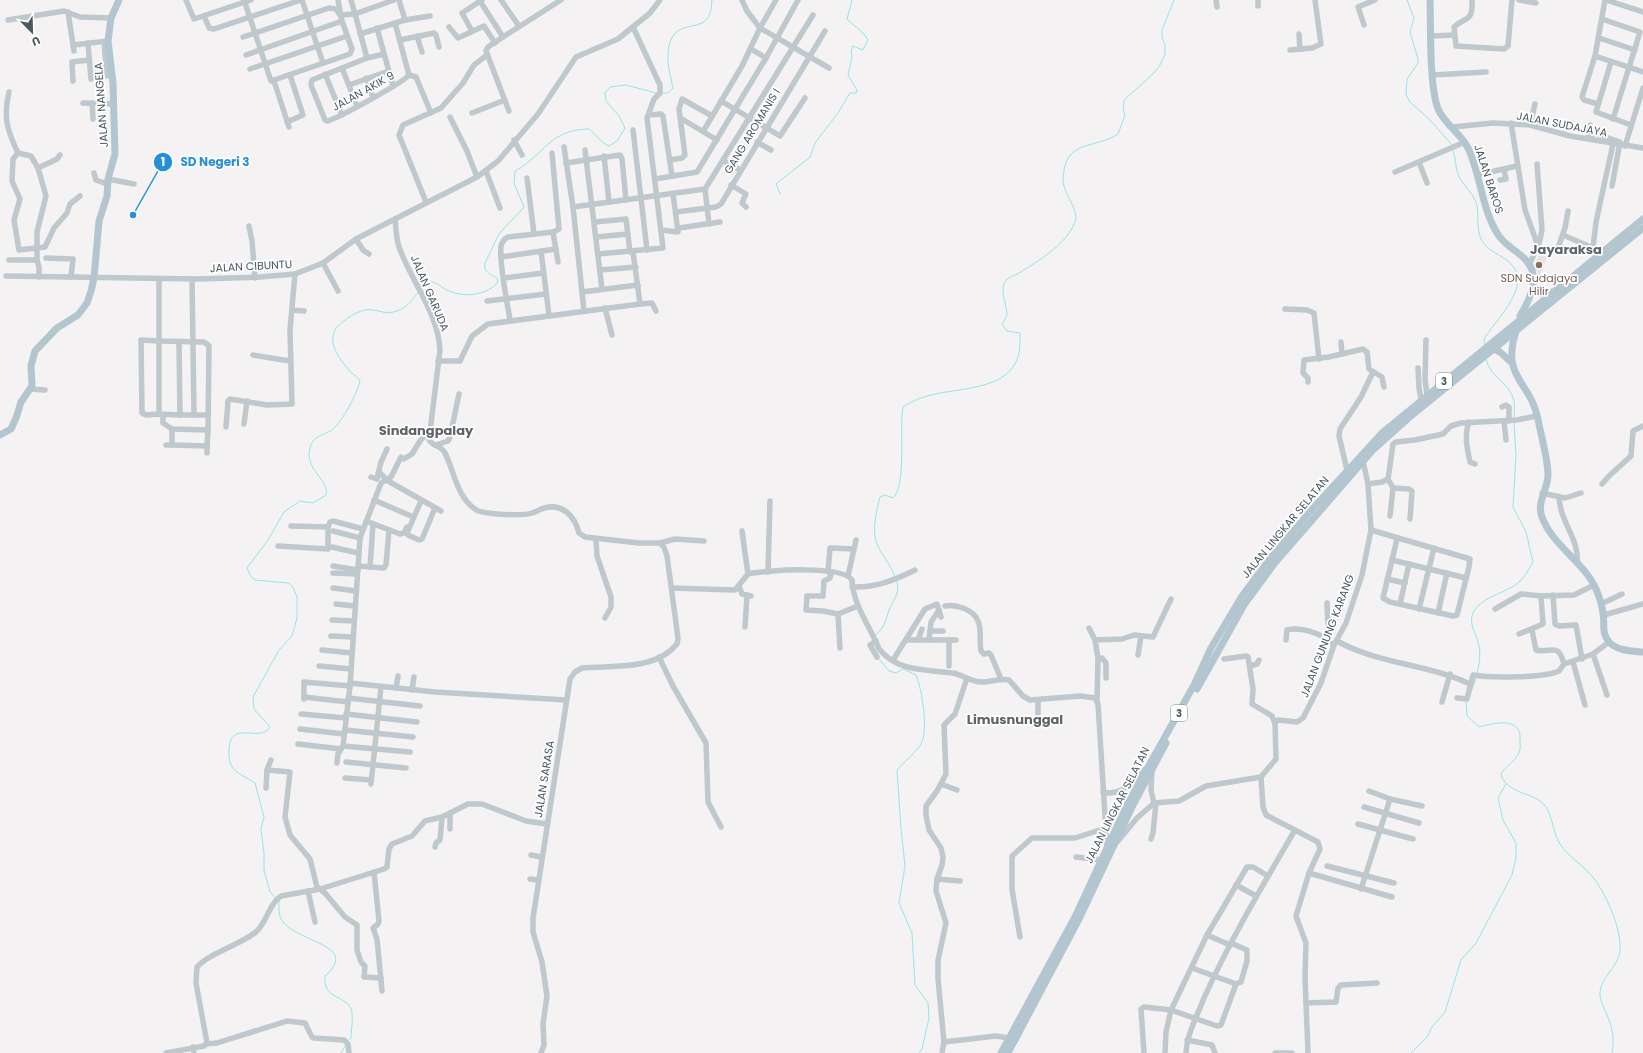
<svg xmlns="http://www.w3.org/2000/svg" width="1643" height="1053" font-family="Poppins,sans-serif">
<rect width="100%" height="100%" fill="#f4f2f2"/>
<!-- education -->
<polygon fill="#e5e3e4" points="1540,254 1547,257 1539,277 1534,265"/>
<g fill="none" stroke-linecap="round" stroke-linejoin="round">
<!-- stream -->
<g stroke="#94e5e9" stroke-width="1">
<polyline points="1407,0 1414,18 1410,32 1418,59 1418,63 1407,79 1406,95 1410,102 1431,121 1452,145"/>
<path d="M663 93H668L673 88C671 78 667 65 668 54 670 14 703 36 710 13 712 9 711 4 712 0"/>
<path d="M1453 150C1456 159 1455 168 1459 177 1464 186 1472 192 1476 202 1480 215 1475 228 1482 241 1489 252 1502 255 1510 263 1534 285 1496 319 1484 339L1485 346"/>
<polyline points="780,194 776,184 810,157 815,143 838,113 850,93 856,93 857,90 848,75 852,57 851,51 853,46 863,50 868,40 863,33 847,19 852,0"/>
<path d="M421 288C430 274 439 287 449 291 464 298 488 295 498 282L497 278C490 274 483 272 485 263L499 234 524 207 514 183 515 171C546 154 548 130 589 129 596 134 601 143 609 146L617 141 625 128 619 116 606 101 605 93 610 87 626 85 656 93"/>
<path d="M1486 359C1489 376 1510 383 1514 401 1515 406 1514 413 1514 418"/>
<path d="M895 577C891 564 880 554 876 541 872 530 877 508 880 497L885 495 893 498C907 484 899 429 903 407 912 401 920 398 931 395 958 388 1008 390 1018 357 1020 350 1020 340 1020 333L1007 331 1002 324C1004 321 1007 317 1007 313 1006 303 999 289 1006 280 1009 277 1015 275 1019 273 1038 261 1066 245 1075 222 1080 211 1063 193 1063 180 1064 138 1094 150 1118 134L1125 115 1123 109 1124 100 1154 73 1160 65 1165 54V45L1162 38V30L1174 0"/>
<path d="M875 635C886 628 885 619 890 608 894 599 900 593 897 582"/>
<path d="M879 659 889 671 896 673 903 669 916 675C922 689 928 728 922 742 919 750 903 763 897 770L901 828 905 866 899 903 912 933 915 985 928 1003 929 1018 922 1049 919 1053"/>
<path d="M1477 674C1479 665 1481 655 1479 646 1477 635 1468 624 1473 613 1480 598 1501 594 1514 586 1523 580 1528 571 1533 562L1526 532 1513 507 1516 455 1514 423"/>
<polyline points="1472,689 1476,679"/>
<path d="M1466 700 1467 716 1479 727C1494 723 1522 716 1520 740 1520 744 1521 749 1519 752 1516 760 1508 765 1503 771L1501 775C1509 796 1535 791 1546 807 1553 818 1553 833 1560 844 1568 856 1580 863 1590 874 1605 890 1622 929 1620 951 1618 967 1601 977 1600 992 1599 1000 1604 1007 1607 1015 1612 1026 1615 1040 1612 1053"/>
<path d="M276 898 270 892 264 870V854L261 829 264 817 255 783C239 772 228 773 229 750 230 718 260 744 270 727L254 709 253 697 279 650 292 636 297 618V597L293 587 288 583 255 580 250 575 247 568 268 540 284 512 300 501 313 503 326 495C330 480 304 470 310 448 313 435 323 436 332 430 343 421 356 395 360 382 359 377 353 375 350 371 339 359 325 340 338 326 345 319 356 312 365 310 370 309 378 311 383 312 398 315 410 305 418 292"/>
<path d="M279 901C279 908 278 916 283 922 300 943 360 945 325 976 323 1000 344 994 351 1009 354 1017 351 1029 351 1038L349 1040"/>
<polyline points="341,1053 346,1045"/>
<polyline points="1411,1053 1427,1037 1432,1027 1445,1012 1461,960 1476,943 1512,875 1516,858 1516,843 1503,820 1499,802 1498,798 1506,784"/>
</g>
<!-- minor -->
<g stroke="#bec8cd" stroke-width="5.5">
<polyline points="186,0 194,19 251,0"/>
<polyline points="244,0 271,81 350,54 352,49 342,21 338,0"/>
<polyline points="302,0 323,63"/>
<polyline points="501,0 519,26"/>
<polyline points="742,0 747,11 760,28 829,68"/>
<polyline points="1216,0 1217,7"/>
<polyline points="1258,0 1258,6"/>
<path d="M1472 0C1473 23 1466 16 1454 27L1456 46 1504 49 1508 46 1512 0"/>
<polyline points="1519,0 1536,3"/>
<polyline points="1606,0 1643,12"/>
<polyline points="480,1 503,37 561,0"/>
<polyline points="68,12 74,51"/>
<polyline points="204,16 209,28 214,29 301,0"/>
<polyline points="1602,19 1640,32 1613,119"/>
<polyline points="8,20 64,11 80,17 111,18"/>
<polyline points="405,20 430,16"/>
<polyline points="395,23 409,75"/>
<polyline points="1364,25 1358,7 1375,0"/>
<polyline points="449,27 458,38 484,26 495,43"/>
<polyline points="377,28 393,86"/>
<polyline points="472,31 462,13 482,0"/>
<polyline points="360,34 405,20 399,0"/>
<polyline points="1299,34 1300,49"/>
<polyline points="417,36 422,52"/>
<polyline points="1432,36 1454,35"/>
<polyline points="243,37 329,8 336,9 340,15 354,14 355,14 351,0"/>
<polyline points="503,37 488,47 486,51 509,111"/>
<polyline points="1599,38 1635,50"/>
<polyline points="400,40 434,33 436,35 439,47"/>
<polyline points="104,42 107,76"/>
<polyline points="88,43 91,79"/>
<polyline points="73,45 108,41"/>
<polyline points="751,49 766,58"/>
<polyline points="1290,50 1312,48 1321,44 1315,0"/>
<path d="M384 54 367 58 312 80 311 85 325 120C328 121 327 122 330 120 342 116 404 82 409 75"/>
<polyline points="246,55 342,21"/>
<polyline points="1595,56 1643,72"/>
<polyline points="367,58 355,14 394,0"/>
<polyline points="1611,62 1596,112 1631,125"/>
<polyline points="342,68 357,106"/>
<polyline points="250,69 347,36"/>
<polyline points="325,74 342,115"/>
<polyline points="409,75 416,77 431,113"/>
<polyline points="1433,75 1486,72"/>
<polyline points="366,78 373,97"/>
<polyline points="73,81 72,62 89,60"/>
<polyline points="274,81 289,127"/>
<polyline points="349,85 389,71"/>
<path d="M9 92C3 118 7 130 18 153"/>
<polyline points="721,101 780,136 805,98"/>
<polyline points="83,103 114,104"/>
<polyline points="92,103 93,119"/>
<polyline points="1598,104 1584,100 1582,97 1595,56 1605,0"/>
<polyline points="472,113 505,100"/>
<polyline points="649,115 661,114 663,116 672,176"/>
<polyline points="450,117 467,151 477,177"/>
<polyline points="682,119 717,140"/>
<polyline points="287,122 303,115 290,75"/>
<polyline points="1511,123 1525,210 1538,246"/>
<polyline points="1530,125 1535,104"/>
<polyline points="1453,127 1493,123 1530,125 1570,136 1643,148"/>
<polyline points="633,130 647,250"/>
<polyline points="704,130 742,66 760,28 776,0"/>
<polyline points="1588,138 1590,125"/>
<polyline points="1590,139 1591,136 1594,133 1620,142 1612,186"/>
<polyline points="514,140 522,155"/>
<polyline points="757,142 771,150"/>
<polyline points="1625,146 1643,88"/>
<polyline points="564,147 573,207"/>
<polyline points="585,150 602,289"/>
<polyline points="18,153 13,159 12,181 20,199 14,220 19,250 45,247 54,228 67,213 70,204 80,196"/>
<polyline points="18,153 31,156 38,168 46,196 37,232 37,260"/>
<polyline points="604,156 609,202"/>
<polyline points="670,160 682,158 685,155 679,109 682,99 712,116"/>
<polyline points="724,161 740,170"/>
<polyline points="1419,162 1427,183"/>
<polyline points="566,163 620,155 622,159 626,200"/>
<polyline points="38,168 57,159 60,155"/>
<polyline points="486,171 500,208"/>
<polyline points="1395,172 1465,142"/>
<polyline points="94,173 96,180 107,184"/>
<polyline points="1477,175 1517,166"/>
<polyline points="527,178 534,234"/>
<polyline points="108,179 134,184"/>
<polyline points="655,179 697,172 766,58 798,0"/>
<polyline points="1500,180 1506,179 1504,169"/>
<polyline points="731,185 746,194 742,203 746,207"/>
<polyline points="705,189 709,224"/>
<polyline points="426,202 399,135 403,125 441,108 463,83 474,65 487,55"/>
<polyline points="676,212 716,207 721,204 825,31"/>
<path d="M395 219C396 228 396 237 399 247 411 281 438 312 440 350L429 440C432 446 442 446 445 453 454 471 457 497 475 509 482 515 523 516 532 513 536 512 540 509 544 508 562 503 575 516 579 533L585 537 639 543H660L664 547 667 556 678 638 677 644C655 671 613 665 582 668L575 672 570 679 533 918V932L542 962 547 996 543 1024 544 1045 541 1053"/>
<polyline points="595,222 626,219 630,252"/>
<polyline points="249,226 252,241 255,278"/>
<polyline points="679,228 720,222"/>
<polyline points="661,230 678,232 673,194"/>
<polyline points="553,232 558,262"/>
<polyline points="1563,235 1593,248 1596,222 1613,144"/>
<polyline points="596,237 628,234"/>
<polyline points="356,239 363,250 369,254"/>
<polyline points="1558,248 1565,228 1568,211"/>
<polyline points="541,251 549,315"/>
<polyline points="598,254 663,248 647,118 654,99 660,93 660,85 633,27"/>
<polyline points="501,257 556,249"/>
<polyline points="46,258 73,259 71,277"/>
<polyline points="9,260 37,260 39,267 39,277"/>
<polyline points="323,263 338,291"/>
<polyline points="1529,265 1539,244 1542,230 1537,164"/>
<polyline points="600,270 636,267"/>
<polyline points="6,276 197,279 260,277 295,274 323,263 356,239 477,177 498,161 538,114 576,57 618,39 650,13 660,0"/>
<polyline points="504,278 543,273"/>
<polyline points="159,279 159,341 204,342 209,346 208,430 172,429 163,423 163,415"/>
<polyline points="192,279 194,415"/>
<polyline points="582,292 638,285"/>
<polyline points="487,301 546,294"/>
<polyline points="640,304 652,303 656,311"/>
<polyline points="605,308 612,335"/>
<polyline points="1285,309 1307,310 1314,313 1319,359"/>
<polyline points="292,310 304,311"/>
<polyline points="584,311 573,207 705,189 813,15"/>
<path d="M510 320C507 301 499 264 501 246 502 242 504 239 508 237L553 232 559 229 552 153"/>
<polyline points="1426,340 1425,380 1427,394"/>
<polyline points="179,342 180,415 208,415"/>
<polyline points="1341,342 1342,354"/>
<polyline points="253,355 290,361"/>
<polyline points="438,361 460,361 472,336 488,324 640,304 633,252"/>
<polyline points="1418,368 1419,388 1421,399"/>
<polyline points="1308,382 1308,378 1303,373 1304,360 1329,357 1363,349 1367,352 1369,369 1382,377 1384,387"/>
<polyline points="30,389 45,390"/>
<polyline points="1502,407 1506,405 1509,407 1509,421"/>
<polyline points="159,414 146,415 142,413 141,340 159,341 159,414 180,415"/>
<polyline points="1504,421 1506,440"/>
<path d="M1469 422C1464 435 1467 448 1470 462L1475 464"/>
<polyline points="244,424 247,401"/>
<polyline points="226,427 228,401 230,399 267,405 292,404 290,330 295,274"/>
<polyline points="166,445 172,445 172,429"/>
<polyline points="172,445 207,446 208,430"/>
<polyline points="436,445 448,441 450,437 459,394"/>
<polyline points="207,453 207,446"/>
<polyline points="1363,461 1368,484"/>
<polyline points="1347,470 1339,436 1340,429 1361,397 1373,372"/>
<polyline points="379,472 388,481 441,511"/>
<polyline points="371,477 377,479 381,462 387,449"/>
<polyline points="1388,479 1393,488 1390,516"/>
<polyline points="1602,484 1609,476 1631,456 1633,431 1643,426"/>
<polyline points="1393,488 1409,489 1412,491 1410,519"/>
<polyline points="1542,493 1565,498 1581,493"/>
<path d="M1559 497C1560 522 1580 540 1577 563"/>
<polyline points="374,500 411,516"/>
<polyline points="421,501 407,533 408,535 419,540 422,539 435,508"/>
<polyline points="366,521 400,534 404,533 407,527"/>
<polyline points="291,526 328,527"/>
<polyline points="1371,530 1470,559 1469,567 1457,615 1453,616 1390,602 1383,598 1397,539"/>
<polyline points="333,531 360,538"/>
<polyline points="742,531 748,574"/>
<polyline points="596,540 597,556 611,597 611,607 605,618"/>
<polyline points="660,543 675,539 704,541"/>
<polyline points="278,546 328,549 328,527 330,522 333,521 363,529"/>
<polyline points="332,547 358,553"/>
<polyline points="1392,560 1466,578"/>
<polyline points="333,566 358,570"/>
<polyline points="358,566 384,568 386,565 389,530"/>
<polyline points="370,567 373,524"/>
<polyline points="768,572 770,501"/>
<polyline points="828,572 830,548 854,549"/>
<polyline points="831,572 830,578 824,581 823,596 807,596 806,610 823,611 838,614"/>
<polyline points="333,573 357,574"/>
<polyline points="848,576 856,540"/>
<polyline points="1387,579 1405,583"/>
<polyline points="739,586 742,594 751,596"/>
<path d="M852 587C875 588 895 580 915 570"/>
<polyline points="333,588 356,591"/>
<path d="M672 588 735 590 748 574C766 570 842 565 852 580 853 605 870 626 879 649 899 673 925 669 953 673 963 675 971 682 982 682 991 682 1000 678 1009 680L1023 696 1030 700 1081 696 1095 698 1098 704 1107 847"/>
<polyline points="1553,595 1555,624 1559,626 1576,625 1582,659"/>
<polyline points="336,604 355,606"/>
<polyline points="1400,604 1409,564"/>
<polyline points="1601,604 1622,594"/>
<path d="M945 606C956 604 973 609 978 621 982 629 979 642 981 651L984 654 989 653 991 655 1001 679"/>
<polyline points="1419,609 1434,548"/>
<polyline points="1495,609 1521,594 1541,596 1574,595 1594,585"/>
<polyline points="1438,613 1447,573"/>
<polyline points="1604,615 1643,604"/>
<polyline points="332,620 354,621"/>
<polyline points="745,627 747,595"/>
<polyline points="1089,628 1095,640"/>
<polyline points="930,631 943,631"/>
<polyline points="1519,634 1543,624 1541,596"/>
<polyline points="331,636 353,637"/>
<polyline points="1324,638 1328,628 1327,603"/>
<polyline points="907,640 956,640"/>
<polyline points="918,640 922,629"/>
<polyline points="929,640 931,622 939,610"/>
<path d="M1286 640 1287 630C1299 627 1314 632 1324 637 1328 640 1330 643 1334 645"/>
<polyline points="876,641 870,645 877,657"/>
<path d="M1337 641C1378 664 1428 664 1470 684"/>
<polyline points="840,648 838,614 858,606"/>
<polyline points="322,650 352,653"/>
<polyline points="1593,654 1607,695"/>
<polyline points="1138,655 1141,636"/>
<polyline points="659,657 673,686 706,743 708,802 721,827"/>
<polyline points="1098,658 1102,658 1106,663 1106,678"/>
<polyline points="1224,659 1246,656 1248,657 1253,689 1252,704 1272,716 1275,724"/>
<polyline points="893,660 925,609 937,604 941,617"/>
<polyline points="1573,662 1585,705"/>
<polyline points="1564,664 1593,654 1609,642"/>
<polyline points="319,666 351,669"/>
<polyline points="949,666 949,640"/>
<polyline points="1250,666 1257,664 1259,660"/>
<polyline points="350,683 435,692 566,700"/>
<polyline points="396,688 398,676"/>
<polyline points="412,690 414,677"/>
<polyline points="304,697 348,702"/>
<polyline points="348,698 420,706"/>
<path d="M1457 698 1467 699 1473 675C1490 678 1544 678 1559 671L1564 664C1558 641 1551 654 1536 650L1532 630"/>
<polyline points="304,699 304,682 350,686"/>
<polyline points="1097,700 1098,658 1095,640 1122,639 1134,635 1153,637 1171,599"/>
<polyline points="1038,701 1038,716"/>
<polyline points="1442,702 1450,674"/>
<polyline points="301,714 346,718"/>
<polyline points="346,714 417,722"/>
<polyline points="300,729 344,734"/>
<polyline points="345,730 413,737"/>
<polyline points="298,744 341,749"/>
<polyline points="343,746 410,752"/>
<polyline points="271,760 267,770 290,772 285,817 290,835 310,859 317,887 325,893 345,917 357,925 357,950 361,962 365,966 364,977 381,978"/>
<polyline points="346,762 406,768"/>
<polyline points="337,763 338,754 343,746 350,686 360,538 381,483 391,477 401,457 404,459 412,454 420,441 429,431"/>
<polyline points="1152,770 1151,790 1154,803"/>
<polyline points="1261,777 1276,759 1275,723 1278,720 1297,722 1303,718 1321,683 1334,645 1346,623 1362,575 1371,530 1368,484 1382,482 1388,479 1393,444 1396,442 1415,440 1443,434 1451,426 1461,423 1516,420 1537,416"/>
<polyline points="345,778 371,780"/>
<polyline points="371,784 381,687"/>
<polyline points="941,784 957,790"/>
<polyline points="266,788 267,770"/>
<polyline points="1369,791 1390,799"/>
<path d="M1103 792C1122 797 1132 782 1145 769"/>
<polyline points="1154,803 1179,801 1206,786 1261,777 1263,807 1266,815 1318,842 1320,849 1309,873 1296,916 1306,943 1305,977 1308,1053"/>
<polyline points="1364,807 1419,823"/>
<polyline points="1358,824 1413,839"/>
<polyline points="450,829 450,813"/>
<polyline points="1151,839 1153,833 1156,803"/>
<polyline points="1118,841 1137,818 1154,803"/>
<polyline points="435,847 436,843 440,840 442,817"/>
<polyline points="531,855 541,857"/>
<polyline points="1076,857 1101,860"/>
<polyline points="1327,866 1394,883"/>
<polyline points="374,872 379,921 378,924 373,928 377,939 382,991"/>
<polyline points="1309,873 1392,897"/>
<polyline points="530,879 537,880"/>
<polyline points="937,879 960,881"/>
<polyline points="1236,885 1256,896"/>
<polyline points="1361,889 1390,799 1422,806"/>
<polyline points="308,891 315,922"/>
<polyline points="1207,935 1230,945"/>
<polyline points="1020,937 1012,889 1012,856 1032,838 1075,838 1106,828"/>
<polyline points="1192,968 1236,984"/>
<polyline points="1306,1003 1336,1002 1338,988 1341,985 1377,983"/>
<polyline points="1187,1040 1212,1045 1215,1053"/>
<polyline points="944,1042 996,1036 1009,1038"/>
<polyline points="206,1044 217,1043 287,1021 305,1023 312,1037 314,1038 344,1040 348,1044 349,1053"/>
<polyline points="193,1047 194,1053"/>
<path d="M166 1053 204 1046 207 1043 196 983 197 967C209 953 240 945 256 932 267 922 269 904 281 896L320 889 384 869 387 867 389 849 392 844 412 836 425 821 442 817 468 804H482L526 821 547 824"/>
<polyline points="942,1053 944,1042 938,979 938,960 946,923 936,891 937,879 942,865 943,857 941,848 929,830 926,815 926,806 937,791 946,774 944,725 955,714 967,678"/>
<polyline points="1144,1053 1141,1009 1144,1007 1171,1010 1217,1026 1221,1025 1236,984 1241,982 1247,961 1247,950 1231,943"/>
<polyline points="1165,1053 1166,1032 1171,1010 1207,935 1247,867 1253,867 1268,876"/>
<path d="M1186 1053C1187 1034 1197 1016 1204 998 1230 940 1263 885 1295 830"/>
<polyline points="1275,1053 1292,1053"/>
</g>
<!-- major -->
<g stroke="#b3c6cf" stroke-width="7">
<path d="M1430 0C1431 27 1429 85 1438 109 1445 125 1462 134 1469 150 1481 177 1482 211 1499 236 1508 249 1526 254 1532 270 1537 285 1528 303 1520 316"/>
<path d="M1533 287C1536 295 1543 295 1551 292"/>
<path d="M1516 331C1501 379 1530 380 1538 419 1541 436 1547 455 1548 473 1549 488 1536 501 1542 517 1552 545 1584 562 1596 589 1599 596 1602 605 1603 613 1605 623 1601 633 1609 642 1617 651 1632 651 1643 652"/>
<polyline points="1494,349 1500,352 1511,362"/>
<polyline points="0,435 11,429 16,418 21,402 32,386 31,366 35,351 57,328 78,315 87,303 91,291 94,278 99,221 107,196 108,179 115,154 113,83 108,41 111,18 119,0"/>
<polyline points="1197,689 1244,605 1274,564 1372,451 1412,415 1643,228"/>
<polyline points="1001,1053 1075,917 1128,803 1194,685 1211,648 1242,596 1269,560 1314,507 1382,433 1643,219"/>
<polyline points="1008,1053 1079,919 1133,805 1166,743"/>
</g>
</g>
<!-- markers -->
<circle fill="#8d6e63" stroke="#fff" stroke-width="1.5" cx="1539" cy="265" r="4"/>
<g text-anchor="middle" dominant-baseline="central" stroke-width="3.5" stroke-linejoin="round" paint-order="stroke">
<!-- shield labels -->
<g fill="#fff" stroke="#808a8f" stroke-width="1">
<rect x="1436" y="373" width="16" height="16" rx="3"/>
<rect x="1171" y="705" width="16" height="16" rx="3"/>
</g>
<g font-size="10" font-weight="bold" fill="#4a585f">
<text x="1444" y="381">3</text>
<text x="1179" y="713">3</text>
</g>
<!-- street labels -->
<g font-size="11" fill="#4a585f" stroke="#fff">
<text transform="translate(363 91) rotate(-29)">JALAN AKIK 9</text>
<text transform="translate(101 105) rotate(-94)">JALAN NANGELA</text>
<text transform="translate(1562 124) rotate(11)">JALAN SUDAJAYA</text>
<text transform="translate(752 131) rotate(-59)">GANG AROMANIS I</text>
<text transform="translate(1489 179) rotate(72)">JALAN BAROS</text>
<text transform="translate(251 266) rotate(-3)">JALAN CIBUNTU</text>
<text transform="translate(430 293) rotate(67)">JALAN GARUDA</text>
<text transform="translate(1285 527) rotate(-50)">JALAN LINGKAR SELATAN</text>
<text transform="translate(1327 636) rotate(-69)">JALAN GUNUNG KARANG</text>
<text transform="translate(544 779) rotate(-81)">JALAN SARASA</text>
<text transform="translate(1117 805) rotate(-63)">JALAN LINGKAR SELATAN</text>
</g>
<!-- education labels -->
<g font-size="11" fill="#785e54" stroke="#fff">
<text x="1539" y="278">SDN Sudajaya<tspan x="1539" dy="13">Hilir</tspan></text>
</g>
<!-- quarter labels -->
<g font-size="13" font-weight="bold" fill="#5f6367" stroke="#fff">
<text x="1566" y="249">Jayaraksa</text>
<text x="426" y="430">Sindangpalay</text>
<text x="1015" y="719">Limusnunggal</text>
</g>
</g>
<!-- callouts -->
<path fill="none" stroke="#2690d7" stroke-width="1.5" d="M133 215L163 162"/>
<g fill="#2690d7" stroke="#fff" stroke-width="1.5">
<circle cx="133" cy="215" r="4"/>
<circle cx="163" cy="162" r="10"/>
</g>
<g font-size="12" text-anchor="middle" font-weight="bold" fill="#fff">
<text x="163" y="166">1</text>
</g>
<g font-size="12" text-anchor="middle" font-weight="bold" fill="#2690d7" stroke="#fff" stroke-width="3.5" stroke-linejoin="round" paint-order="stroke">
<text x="215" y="166">SD Negeri 3</text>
</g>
<!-- north arrow -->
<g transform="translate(32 32) rotate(157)" stroke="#ffffff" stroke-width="3" paint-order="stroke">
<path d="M0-3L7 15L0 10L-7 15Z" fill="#4a585f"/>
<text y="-6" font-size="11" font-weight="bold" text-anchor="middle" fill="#4a585f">U</text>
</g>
</svg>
